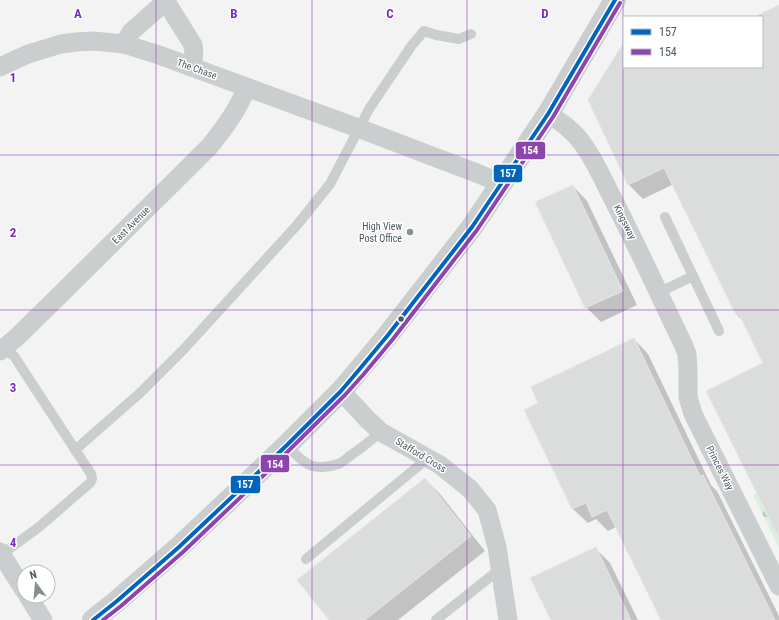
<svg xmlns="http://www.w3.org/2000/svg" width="779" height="620" font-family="'Roboto Condensed',sans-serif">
<defs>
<pattern id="forest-firs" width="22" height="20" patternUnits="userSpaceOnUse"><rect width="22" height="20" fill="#daf0dd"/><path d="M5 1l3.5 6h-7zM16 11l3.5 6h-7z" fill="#bdd0c0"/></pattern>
</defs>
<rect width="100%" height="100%" fill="#f3f3f3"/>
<!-- forest -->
<polygon fill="url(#forest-firs)" points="757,494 779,538 779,548 753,495"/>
<!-- shadow -->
<g fill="#0003">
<polygon points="779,6 779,536 765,363 745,323 737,315 674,184 643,199 629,185 589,100 624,44 624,67 762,67 762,17 755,17"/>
<polygon points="573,186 587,201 637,305 601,322 586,307"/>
<polygon points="634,339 648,354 711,485 717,491 779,616 779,620 663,620 616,527 608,531 596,519 588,523 573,509 526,410 540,403"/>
<polygon points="425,479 440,494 485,551 398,620 330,620"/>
<polygon points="595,548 610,563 638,620 552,620"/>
</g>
<!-- building -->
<g fill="#dbdcdc" stroke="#e5e5e6">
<polygon points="779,5 779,538 706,391 763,363 739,314 736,315 664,168 628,185 588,100 624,42 624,67 762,67 762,13"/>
<polygon points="573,185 623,291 585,308 535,202"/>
<polygon points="634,338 700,476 703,475 775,620 661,620 607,510 592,517 586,503 572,509 524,410 538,403 531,387"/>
<polygon points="425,478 471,536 365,620 329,620 297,580"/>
<polygon points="596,547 631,620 551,620 530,578"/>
</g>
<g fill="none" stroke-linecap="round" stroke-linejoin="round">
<!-- lane -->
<g stroke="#cbcece" stroke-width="10">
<polyline points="665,217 693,276"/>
<polyline points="658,293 693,276 719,331"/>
<polyline points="0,347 14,356 91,474 92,479 90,483 39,527 1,555"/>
<path d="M287 445C293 452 300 460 308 464 316 469 330 467 338 464 343 462 347 458 351 455 362 448 371 440 381 432"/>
<polyline points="75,450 140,393 184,349 297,225 330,184 369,109 412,45 424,31 436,35 459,39 471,34"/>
<polyline points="306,559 428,458"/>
<polyline points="436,620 500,569"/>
</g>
<!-- street -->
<g stroke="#cbcece" stroke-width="19">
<path d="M165 0 193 45C195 53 193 60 192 67"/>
<polyline points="124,44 131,32 166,1"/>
<polyline points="0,67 28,54 61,44 76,42 93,41 124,44 159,55 358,128 479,174 502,184"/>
<path d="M548 114C561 122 573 130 582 143 595 160 604 182 614 201 638 248 660 296 683 344L687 354 688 370V397L693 414 779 586"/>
<path d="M0 351 17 337 75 280 209 147C224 129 238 110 247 87"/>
<polyline points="341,391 368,420 381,432 440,465 470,489 487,510 497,547 508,620"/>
<polyline points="0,552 24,590"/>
<polyline points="28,596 43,620"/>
</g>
<!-- secondary -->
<polyline stroke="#cacecf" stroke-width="22" points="93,620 117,601 179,547 262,469 287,445 341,391 358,371 388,335 472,227 548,114 615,0"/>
<!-- bus-1 casing -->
<g stroke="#fff" stroke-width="7">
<polyline id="bus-1" points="93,620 117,601 179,547 287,445 341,391 358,371 388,335 472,227 548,114 615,0"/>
</g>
<!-- bus-2 casing -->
<g stroke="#fff" stroke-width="7">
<polyline id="bus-2" points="103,620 121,606 183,552 266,473 345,395 363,375 393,339 477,230 553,117 620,3"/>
</g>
<!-- bus-1 -->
<use href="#bus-1" stroke="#0065bd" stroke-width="4"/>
<!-- bus-2 -->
<use href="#bus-2" stroke="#8e44ad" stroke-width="4"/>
</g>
<!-- grid -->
<path fill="none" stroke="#7b2cbf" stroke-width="1" stroke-opacity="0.55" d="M156 0V620M312 0V620M467 0V620M623 0V620M0 155H779M0 310H779M0 465H779"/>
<!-- markers -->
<circle fill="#869092" stroke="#fff" stroke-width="1.5" cx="410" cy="232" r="4"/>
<circle fill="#4b5a5e" stroke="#fff" stroke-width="1.5" cx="401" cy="319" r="3.5"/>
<g text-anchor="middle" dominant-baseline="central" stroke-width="3" stroke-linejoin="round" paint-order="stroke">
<!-- street labels -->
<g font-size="10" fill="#4b5a5e" stroke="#fff">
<text transform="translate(197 69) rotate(20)">The Chase</text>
<text transform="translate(625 222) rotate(63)">Kingsway</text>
<text transform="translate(131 225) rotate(-45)">East Avenue</text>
<text transform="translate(421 455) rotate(31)">Stafford Cross</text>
<text transform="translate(720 468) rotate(63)">Princes Way</text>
</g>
<!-- poi labels -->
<g font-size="10" fill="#4b5a5e" stroke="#fff" text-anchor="end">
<text x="402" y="226">High View<tspan x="402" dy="12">Post Office</tspan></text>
</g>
</g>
<g font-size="13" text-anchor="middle" font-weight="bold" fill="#7b2cbf" stroke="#fff" stroke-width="3" stroke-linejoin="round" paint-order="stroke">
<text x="78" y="18">A</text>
<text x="234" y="18">B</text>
<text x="390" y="18">C</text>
<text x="545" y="18">D</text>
<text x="13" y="82">1</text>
<text x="13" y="237">2</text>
<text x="13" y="392">3</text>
<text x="13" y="547">4</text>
</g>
<g stroke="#fff" stroke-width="1.5">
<rect x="515" y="141" width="31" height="19" rx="4" fill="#8e44ad"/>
<rect x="493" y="164" width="30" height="19" rx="4" fill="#0065bd"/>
<rect x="260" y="454" width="30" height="19" rx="4" fill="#8e44ad"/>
<rect x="230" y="475" width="31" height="19" rx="4" fill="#0065bd"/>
</g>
<g font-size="11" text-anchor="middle" font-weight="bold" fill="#fff">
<text x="530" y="154">154</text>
<text x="508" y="177">157</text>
<text x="275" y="468">154</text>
<text x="245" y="488">157</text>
</g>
<!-- legend -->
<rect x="623" y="16" width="140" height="52" fill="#ffffff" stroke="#b7bdbf"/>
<rect x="631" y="29" width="20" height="6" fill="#0065bd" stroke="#b7bdbf"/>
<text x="659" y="36" font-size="12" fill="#4b5a5e">157</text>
<rect x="631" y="49" width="20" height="6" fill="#8e44ad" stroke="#b7bdbf"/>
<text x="659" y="56" font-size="12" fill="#4b5a5e">154</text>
<!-- north arrow -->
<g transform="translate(36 584) rotate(344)"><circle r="19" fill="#ffffff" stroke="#b7bdbf"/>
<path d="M0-3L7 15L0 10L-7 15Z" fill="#869092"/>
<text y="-6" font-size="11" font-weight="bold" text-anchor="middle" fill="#4b5a5e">N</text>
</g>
</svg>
